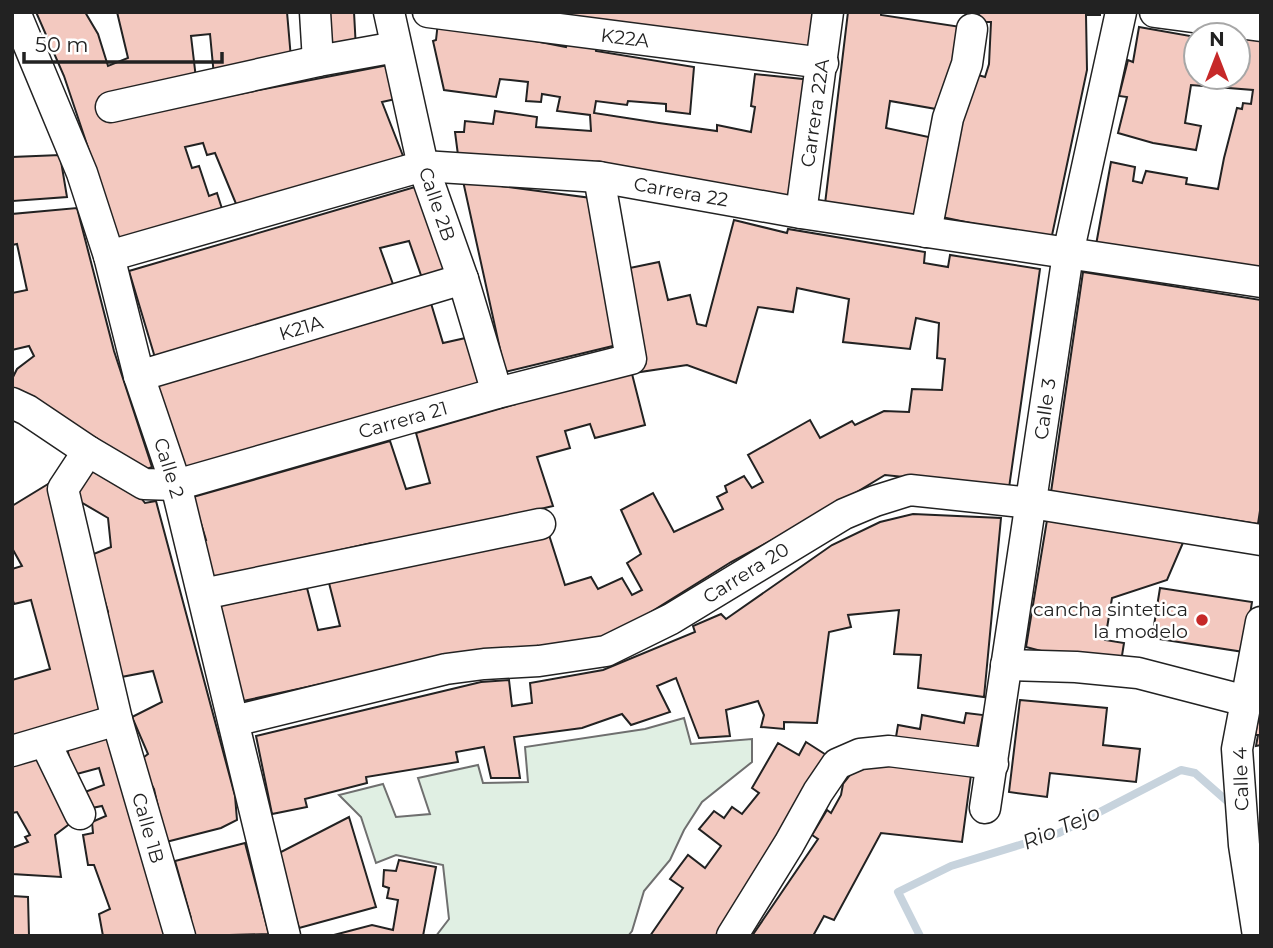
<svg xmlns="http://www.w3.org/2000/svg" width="1273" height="948" font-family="Montserrat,sans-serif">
<rect width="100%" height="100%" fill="#fff"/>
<!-- green -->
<polygon fill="#e0efe3" stroke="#6f6f6f" stroke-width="2" points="684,718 691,744 752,739 752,762 702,802 684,830 670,860 644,891 632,931 628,936 436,936 449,919 443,865 396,855 376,863 361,817 339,795 383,784 396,817 430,814 418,778 478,765 483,783 528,782 525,747 645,729"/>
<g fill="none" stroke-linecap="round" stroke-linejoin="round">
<!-- stream -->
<polyline stroke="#c7d3dd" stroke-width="8" points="920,936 898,892 951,866 1059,833 1181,770 1195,773 1227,801 1235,799"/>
</g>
<!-- building -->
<g fill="#f3c9c0" stroke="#222" stroke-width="2">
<polygon points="36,12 85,12 98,34 108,66 128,58 117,12 287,12 292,70 214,76 210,34 191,36 197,87 146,112 409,61 418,94 382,102 405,161 239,211 215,153 207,155 203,143 185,147 192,168 199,166 209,196 217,193 224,215 119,240 64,76"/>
<polygon points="302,12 354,12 356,49 325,51"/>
<polygon points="537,12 819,12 815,51"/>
<polygon points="848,12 881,12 881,15 961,27 942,110 890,101 886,128 938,139 921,222 825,204"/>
<polygon points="979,12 1100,12 1100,15 1086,15 1087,70 1051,240 937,216 971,73 985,77 989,64 991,22 978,22"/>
<polygon points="438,22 566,47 567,43 596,47 596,51 694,67 690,114 666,111 666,104 628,101 627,105 596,101 594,113 659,123 717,131 717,125 751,132 755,107 751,106 755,74 812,80 796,198 458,155 455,132 464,132 465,121 493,124 495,111 537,117 536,127 591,131 590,115 557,111 560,97 542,94 541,102 526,101 528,82 500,79 496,97 444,90 433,41 436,40"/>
<polygon points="1139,27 1196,37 1196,77 1238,77 1238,37 1261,41 1261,268 1096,245 1111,162 1135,167 1133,181 1142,183 1146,171 1187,178 1186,184 1218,189 1224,158 1237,108 1242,109 1243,103 1251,104 1253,90 1191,85 1185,123 1201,126 1196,150 1153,143 1118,133 1127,97 1119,96 1128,60 1133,62"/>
<polygon points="60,155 67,197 13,201 12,157"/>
<polygon points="463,181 591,198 621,344 505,372"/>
<polygon points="432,182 453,271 422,278 409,241 380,248 394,287 156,361 129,271"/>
<polygon points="77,208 114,351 152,467 137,473 12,394 12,379 17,369 34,356 29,346 12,350 12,293 27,290 17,244 12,245 12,214"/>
<polygon points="734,220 787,233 788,229 925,252 924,263 948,267 950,255 1040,269 1009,488 885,475 819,515 731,562 622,630 602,637 535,648 474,651 243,701 217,606 307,588 318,630 340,626 329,583 549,535 565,585 591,577 598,589 622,578 632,595 642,590 627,563 641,554 621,510 653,493 674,532 723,509 717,497 727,492 725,486 744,476 752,488 763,482 748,455 810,420 820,438 852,421 855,425 884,411 909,412 912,389 942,390 945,359 937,358 939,323 916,318 910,349 843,342 849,299 797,288 793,312 758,307 736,383 687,365 640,372 620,270 659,262 668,300 690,295 697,324 706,326"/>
<polygon points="1083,272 1261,300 1261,504 1258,524 1051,492"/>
<polygon points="430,300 443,343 470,337 483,383 186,475 156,381"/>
<polygon points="631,370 645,425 595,438 590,424 565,431 570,448 537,457 553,506 375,548 372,543 283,563 214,586 202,541 206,540 193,497 390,441 406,489 430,483 416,433 516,404 515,398"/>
<polygon points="85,468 133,488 145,503 156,501 235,796 237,820 221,828 166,842 154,789 139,761 148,754 132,717 162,702 153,671 116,678 101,615 108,612 91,555 111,547 108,518 74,498"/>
<polygon points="53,481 106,718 12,747 12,680 50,669 31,600 14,604 12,597 12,569 22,566 12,548 12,506"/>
<polygon points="913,514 1001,518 984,697 918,688 921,655 894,654 899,610 848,615 851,627 829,632 817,723 784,722 784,729 761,727 764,715 758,701 726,710 730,736 699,738 676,678 657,686 670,712 631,725 622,714 582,728 514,737 520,778 491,778 484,747 456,752 458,762 366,777 367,783 305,799 307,807 272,814 256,736 481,682 509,680 512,706 532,703 530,683 603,670 695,632 693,626 721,614 726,619 832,545 880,522"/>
<polygon points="1047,520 1185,538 1167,580 1112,598 1105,640 1124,643 1121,662 1064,657 1026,647"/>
<polygon points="1160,588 1252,602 1244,652 1152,638"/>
<polygon points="1020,700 1107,708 1103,745 1140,749 1136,782 1050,773 1047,797 1009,792"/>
<polygon points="1261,704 1261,745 1256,746 1258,735 1255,735"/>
<polygon points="966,713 983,715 975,757 895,743 898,725 920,729 922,715 964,723"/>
<polygon points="112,729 168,936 103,936 99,914 110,909 94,865 88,865 83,835 93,833 92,822 106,816 102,806 87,809 85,792 104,785 99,768 73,775 66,743"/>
<polygon points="806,742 831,758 717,936 650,936 683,888 670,879 688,855 705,868 721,846 699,829 714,811 724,818 732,807 742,814 759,793 752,788 778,743 799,755"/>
<polygon points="38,752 76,819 55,835 61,877 12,874 12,848 28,842 25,837 30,835 17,812 12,813 12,758"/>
<polygon points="872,764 971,775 962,842 881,833 834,920 824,916 813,936 752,936 818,839 812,835 827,810 831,813 841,795 843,784 854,770 868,768"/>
<polygon points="349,817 376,907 299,928 277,854"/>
<polygon points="245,843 269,934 194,936 188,920 191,918 175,861"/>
<polygon points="399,860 436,867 423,936 330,936 372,925 393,930 398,900 387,898 389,888 383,886 384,870 396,871"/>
<polygon points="12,896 28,897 29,936 12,936"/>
</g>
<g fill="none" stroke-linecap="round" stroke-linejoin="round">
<!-- minor casing -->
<g stroke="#222" stroke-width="33">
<g id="minor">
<polyline points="15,12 82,173 109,256 139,376 176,485 285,936"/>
<polyline points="315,12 318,61"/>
<polyline points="389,12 423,166 463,279 497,393"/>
<polyline points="428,12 823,63"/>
<polyline points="1155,12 1261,26"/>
<polyline points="111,107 318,61 396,47"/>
<polyline points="801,213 828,12"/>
<polyline points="926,232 948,118 967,64 972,29"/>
<polyline points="109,256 423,166 599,177 801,213 1261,282"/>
<polyline points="139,376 463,279"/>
<polyline points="12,403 27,410 88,451 144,484 176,485 497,393 631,359 599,177"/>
<polyline points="88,451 63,489 117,720 180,936"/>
<polyline points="203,594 540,524"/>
<polyline points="1006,665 1076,667 1138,673 1246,701"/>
<polyline points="234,721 446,669 484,664 539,661 606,651 671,619 844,514 875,501 910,490 1031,503 1261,540"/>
<polyline points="45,742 80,814"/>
<polyline points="12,751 117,720"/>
<polyline points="985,808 1068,254 1121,12"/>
<polyline points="732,936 789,844 818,792 837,764 860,754 889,751 993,764"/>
<polyline points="1258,936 1244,845 1237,749 1261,622"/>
</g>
</g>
<!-- minor -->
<use href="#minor" stroke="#fff" stroke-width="30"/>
</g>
<!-- markers -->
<circle fill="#c62828" stroke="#fff" stroke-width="2.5" cx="1202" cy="620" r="7"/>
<g text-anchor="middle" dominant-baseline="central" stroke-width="5" stroke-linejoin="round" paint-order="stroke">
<!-- street labels -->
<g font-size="19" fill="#222" stroke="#fff">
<text transform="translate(625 38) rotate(7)">K22A</text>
<text transform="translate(815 113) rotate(-82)">Carrera 22A</text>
<text transform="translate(681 192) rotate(10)">Carrera 22</text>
<text transform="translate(437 204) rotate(71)">Calle 2B</text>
<text transform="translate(301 328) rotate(-17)">K21A</text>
<text transform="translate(1045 409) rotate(-82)">Calle 3</text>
<text transform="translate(403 420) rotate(-16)">Carrera 21</text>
<text transform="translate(169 468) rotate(73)">Calle 2</text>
<text transform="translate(746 573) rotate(-32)">Carrera 20</text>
<text transform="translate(1241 779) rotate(-92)">Calle 4</text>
<text transform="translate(148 828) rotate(74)">Calle 1B</text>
</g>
<!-- poi labels -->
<g font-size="19" fill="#222" stroke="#fff" text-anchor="end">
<text x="1188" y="609">cancha sintetica<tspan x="1188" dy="22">la modelo</tspan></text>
</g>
<!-- water labels -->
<g font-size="21" font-style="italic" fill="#222" stroke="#fff">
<text transform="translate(1061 827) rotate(-23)">Rio Tejo</text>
</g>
</g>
<!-- border -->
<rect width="1273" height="948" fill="none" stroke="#222222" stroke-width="28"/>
<!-- north arrow -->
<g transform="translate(1217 56)"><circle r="33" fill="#ffffff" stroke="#a7a7a7" stroke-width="2"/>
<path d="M0-5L12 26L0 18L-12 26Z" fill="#c62828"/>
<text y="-10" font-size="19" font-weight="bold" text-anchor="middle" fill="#222222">N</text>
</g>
<!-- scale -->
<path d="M24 52v10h198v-10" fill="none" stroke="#222222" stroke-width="3.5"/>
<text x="35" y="52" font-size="21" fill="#222222" stroke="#ffffff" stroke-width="5" paint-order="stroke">50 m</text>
</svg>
